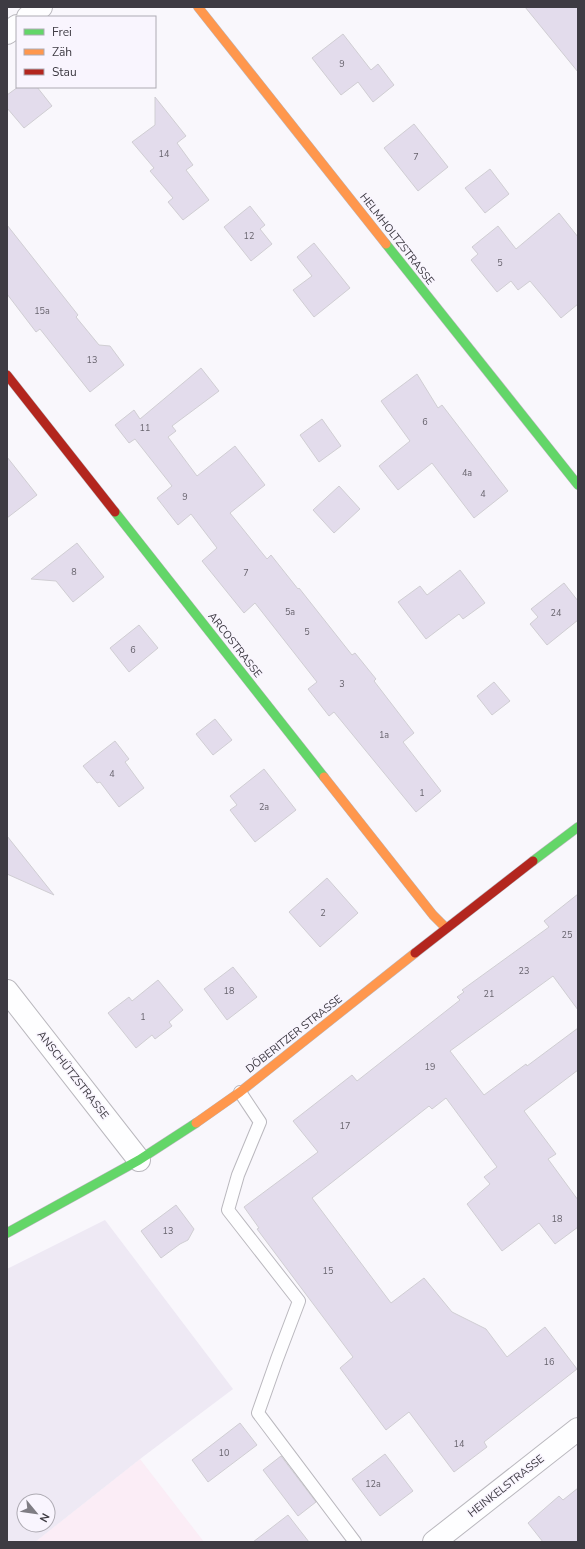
<svg xmlns="http://www.w3.org/2000/svg" width="585" height="1549" font-family="'Nunito Sans',sans-serif">
<rect width="100%" height="100%" fill="#f9f7fc"/>
<!-- commercial -->
<polygon fill="#fbedf6" points="140,1459 204,1542 35,1542"/>
<!-- built -->
<path fill="#eee9f4" fill-rule="evenodd" d="M105 1220 233 1389 140 1459 35 1542H7V1269ZM24 1501H48V1525H24Z"/>
<!-- building -->
<g fill="#e3dcec" stroke="#d0ced3">
<polygon points="525,7 578,7 578,72"/>
<polygon points="343,34 371,70 378,64 394,85 373,102 358,82 341,95 312,58"/>
<polygon points="18,87 37,87 52,106 24,128 7,108 7,95"/>
<polygon points="155,97 186,136 177,143 193,165 186,170 209,200 183,220 168,202 173,198 150,171 154,168 132,142 155,125"/>
<polygon points="414,124 448,167 418,191 384,148"/>
<polygon points="490,169 509,194 485,213 465,188"/>
<polygon points="250,206 265,225 260,229 272,244 251,261 224,227"/>
<polygon points="559,213 578,237 578,304 561,318 530,281 518,290 511,281 497,292 471,260 478,254 472,247 498,226 516,249"/>
<polygon points="7,225 78,315 76,317 99,345 110,346 124,365 90,392 40,329 36,332 7,294"/>
<polygon points="314,243 350,288 314,317 293,290 312,276 297,257"/>
<polygon points="201,368 219,391 172,426 176,431 168,437 197,476 235,446 265,485 230,513 267,559 271,555 298,589 299,588 352,655 355,653 376,679 374,681 414,733 403,742 441,791 416,812 334,712 329,716 308,689 317,682 255,603 244,613 202,561 217,548 191,514 178,525 157,498 172,486 135,439 129,443 115,425 134,410 140,419"/>
<polygon points="417,374 438,408 442,405 508,491 474,518 432,463 398,490 379,466 410,441 381,401"/>
<polygon points="322,419 341,446 319,462 300,435"/>
<polygon points="7,457 37,495 7,518"/>
<polygon points="339,486 360,509 334,533 313,510"/>
<polygon points="77,543 104,577 73,602 56,581 31,579"/>
<polygon points="460,570 485,603 463,619 459,614 426,639 398,602 420,586 427,595"/>
<polygon points="564,583 578,601 578,620 547,645 530,624 538,617 531,609"/>
<polygon points="139,625 158,648 129,672 110,648"/>
<polygon points="494,682 510,701 492,715 477,696"/>
<polygon points="215,719 232,740 213,755 196,734"/>
<polygon points="115,741 129,759 125,762 144,788 119,807 100,782 97,783 83,766"/>
<polygon points="264,769 296,810 255,842 230,810 237,805 230,796"/>
<polygon points="7,836 54,895 7,874"/>
<polygon points="327,878 358,913 320,947 289,912"/>
<polygon points="578,894 578,1010 553,976 450,1051 484,1095 526,1064 527,1066 578,1028 578,1070 524,1111 556,1154 548,1159 578,1200 578,1227 555,1244 539,1223 502,1251 467,1204 490,1184 484,1177 497,1167 446,1098 432,1109 429,1106 312,1198 391,1303 424,1278 452,1312 486,1329 507,1357 545,1327 577,1369 484,1442 487,1447 454,1472 409,1412 386,1430 340,1368 353,1357 257,1229 259,1228 244,1207 318,1152 293,1121 352,1075 357,1081 460,1000 457,997 464,992 462,990 549,927 544,921"/>
<polygon points="233,967 257,997 227,1020 204,989"/>
<polygon points="158,980 183,1010 169,1022 172,1026 155,1039 152,1035 136,1048 108,1013 129,997 132,1001"/>
<polygon points="176,1205 194,1229 188,1240 180,1244 161,1258 141,1231"/>
<polygon points="240,1423 257,1445 208,1482 192,1460"/>
<polygon points="385,1454 413,1491 380,1516 352,1479"/>
<polygon points="281,1456 316,1502 298,1516 263,1470"/>
<polygon points="578,1488 578,1542 543,1542 528,1523 559,1496 563,1500"/>
<polygon points="288,1515 309,1542 253,1542"/>
</g>
<g fill="none" stroke-linecap="round" stroke-linejoin="round">
<!-- lane casing -->
<g stroke="#bab8be" stroke-width="14">
<polyline id="lane" points="240,1092 260,1122 238,1175 228,1210 299,1301 277,1359 258,1413 355,1542"/>
</g>
<!-- street casing -->
<g stroke="#bab8be" stroke-width="24">
<g id="street">
<polyline points="28,17 41,7"/>
<polyline points="7,33 17,26"/>
<polyline points="7,991 139,1160"/>
<polyline points="434,1542 578,1429"/>
</g>
</g>
<!-- fast casing -->
<g stroke="#bab8be" stroke-width="10">
<g id="fast">
<polyline points="386,244 578,485"/>
<polyline points="115,512 324,777"/>
<polyline points="533,861 578,827"/>
<polyline points="7,1233 139,1160 196,1123"/>
</g>
</g>
<!-- slow casing -->
<g stroke="#bab8be" stroke-width="10">
<g id="slow">
<polyline points="198,7 386,244"/>
<polyline points="324,777 433,915 446,928"/>
<polyline points="196,1123 240,1092 415,953"/>
</g>
</g>
<!-- jam casing -->
<g stroke="#bab8be" stroke-width="10">
<g id="jam">
<polyline points="7,375 115,512"/>
<polyline points="415,953 533,861"/>
</g>
</g>
<!-- lane -->
<use href="#lane" stroke="#fefeff" stroke-width="12"/>
<!-- street -->
<use href="#street" stroke="#fefeff" stroke-width="22"/>
<!-- fast -->
<use href="#fast" stroke="#63d668" stroke-width="9"/>
<!-- slow -->
<use href="#slow" stroke="#ff974d" stroke-width="9"/>
<!-- jam -->
<use href="#jam" stroke="#b3261e" stroke-width="9"/>
</g>
<g text-anchor="middle" dominant-baseline="central" stroke-width="3" stroke-linejoin="round" paint-order="stroke">
<!-- number labels -->
<g font-size="9" fill="#67636d">
<text x="342" y="64">9</text>
<text x="164" y="154">14</text>
<text x="416" y="157">7</text>
<text x="249" y="236">12</text>
<text x="500" y="263">5</text>
<text x="42" y="311">15a</text>
<text x="92" y="360">13</text>
<text x="425" y="422">6</text>
<text x="145" y="428">11</text>
<text x="467" y="473">4a</text>
<text x="483" y="494">4</text>
<text x="185" y="497">9</text>
<text x="74" y="572">8</text>
<text x="246" y="573">7</text>
<text x="290" y="612">5a</text>
<text x="556" y="613">24</text>
<text x="307" y="632">5</text>
<text x="133" y="650">6</text>
<text x="342" y="684">3</text>
<text x="384" y="735">1a</text>
<text x="112" y="774">4</text>
<text x="422" y="793">1</text>
<text x="264" y="807">2a</text>
<text x="323" y="913">2</text>
<text x="567" y="935">25</text>
<text x="524" y="971">23</text>
<text x="229" y="991">18</text>
<text x="489" y="994">21</text>
<text x="143" y="1017">1</text>
<text x="430" y="1067">19</text>
<text x="345" y="1126">17</text>
<text x="557" y="1219">18</text>
<text x="168" y="1231">13</text>
<text x="328" y="1271">15</text>
<text x="549" y="1362">16</text>
<text x="459" y="1444">14</text>
<text x="224" y="1453">10</text>
<text x="373" y="1484">12a</text>
</g>
<!-- street labels -->
<g font-size="11" fill="#3e3b43" stroke="#f9f5fe">
<text transform="translate(397 239) rotate(52)">HELMHOLTZSTRASSE</text>
<text transform="translate(235 645) rotate(52)">ARCOSTRASSE</text>
<text transform="translate(294 1034) rotate(-38)">DÖBERITZER STRASSE</text>
<text transform="translate(73 1075) rotate(52)">ANSCHÜTZSTRASSE</text>
<text transform="translate(506 1486) rotate(-38)">HEINKELSTRASSE</text>
</g>
</g>
<!-- border -->
<rect width="585" height="1549" fill="none" stroke="#3e3b43" stroke-width="16"/>
<!-- legend -->
<rect x="16" y="16" width="140" height="72" fill="#f9f5fe" stroke="#aeabb3"/>
<rect x="24" y="29" width="20" height="6" fill="#63d668" stroke="#aeabb3"/>
<text x="52" y="36" font-size="12" fill="#3e3b43">Frei</text>
<rect x="24" y="49" width="20" height="6" fill="#ff974d" stroke="#aeabb3"/>
<text x="52" y="56" font-size="12" fill="#3e3b43">Zäh</text>
<rect x="24" y="69" width="20" height="6" fill="#b3261e" stroke="#aeabb3"/>
<text x="52" y="76" font-size="12" fill="#3e3b43">Stau</text>
<!-- north arrow -->
<g transform="translate(36 1513) rotate(119)"><circle r="19" fill="#f9f5fe" stroke="#aeabb3"/>
<path d="M0-3L7 15L0 10L-7 15Z" fill="#7f7d84"/>
<text y="-6" font-size="11" font-weight="bold" text-anchor="middle" fill="#3e3b43">N</text>
</g>
</svg>
